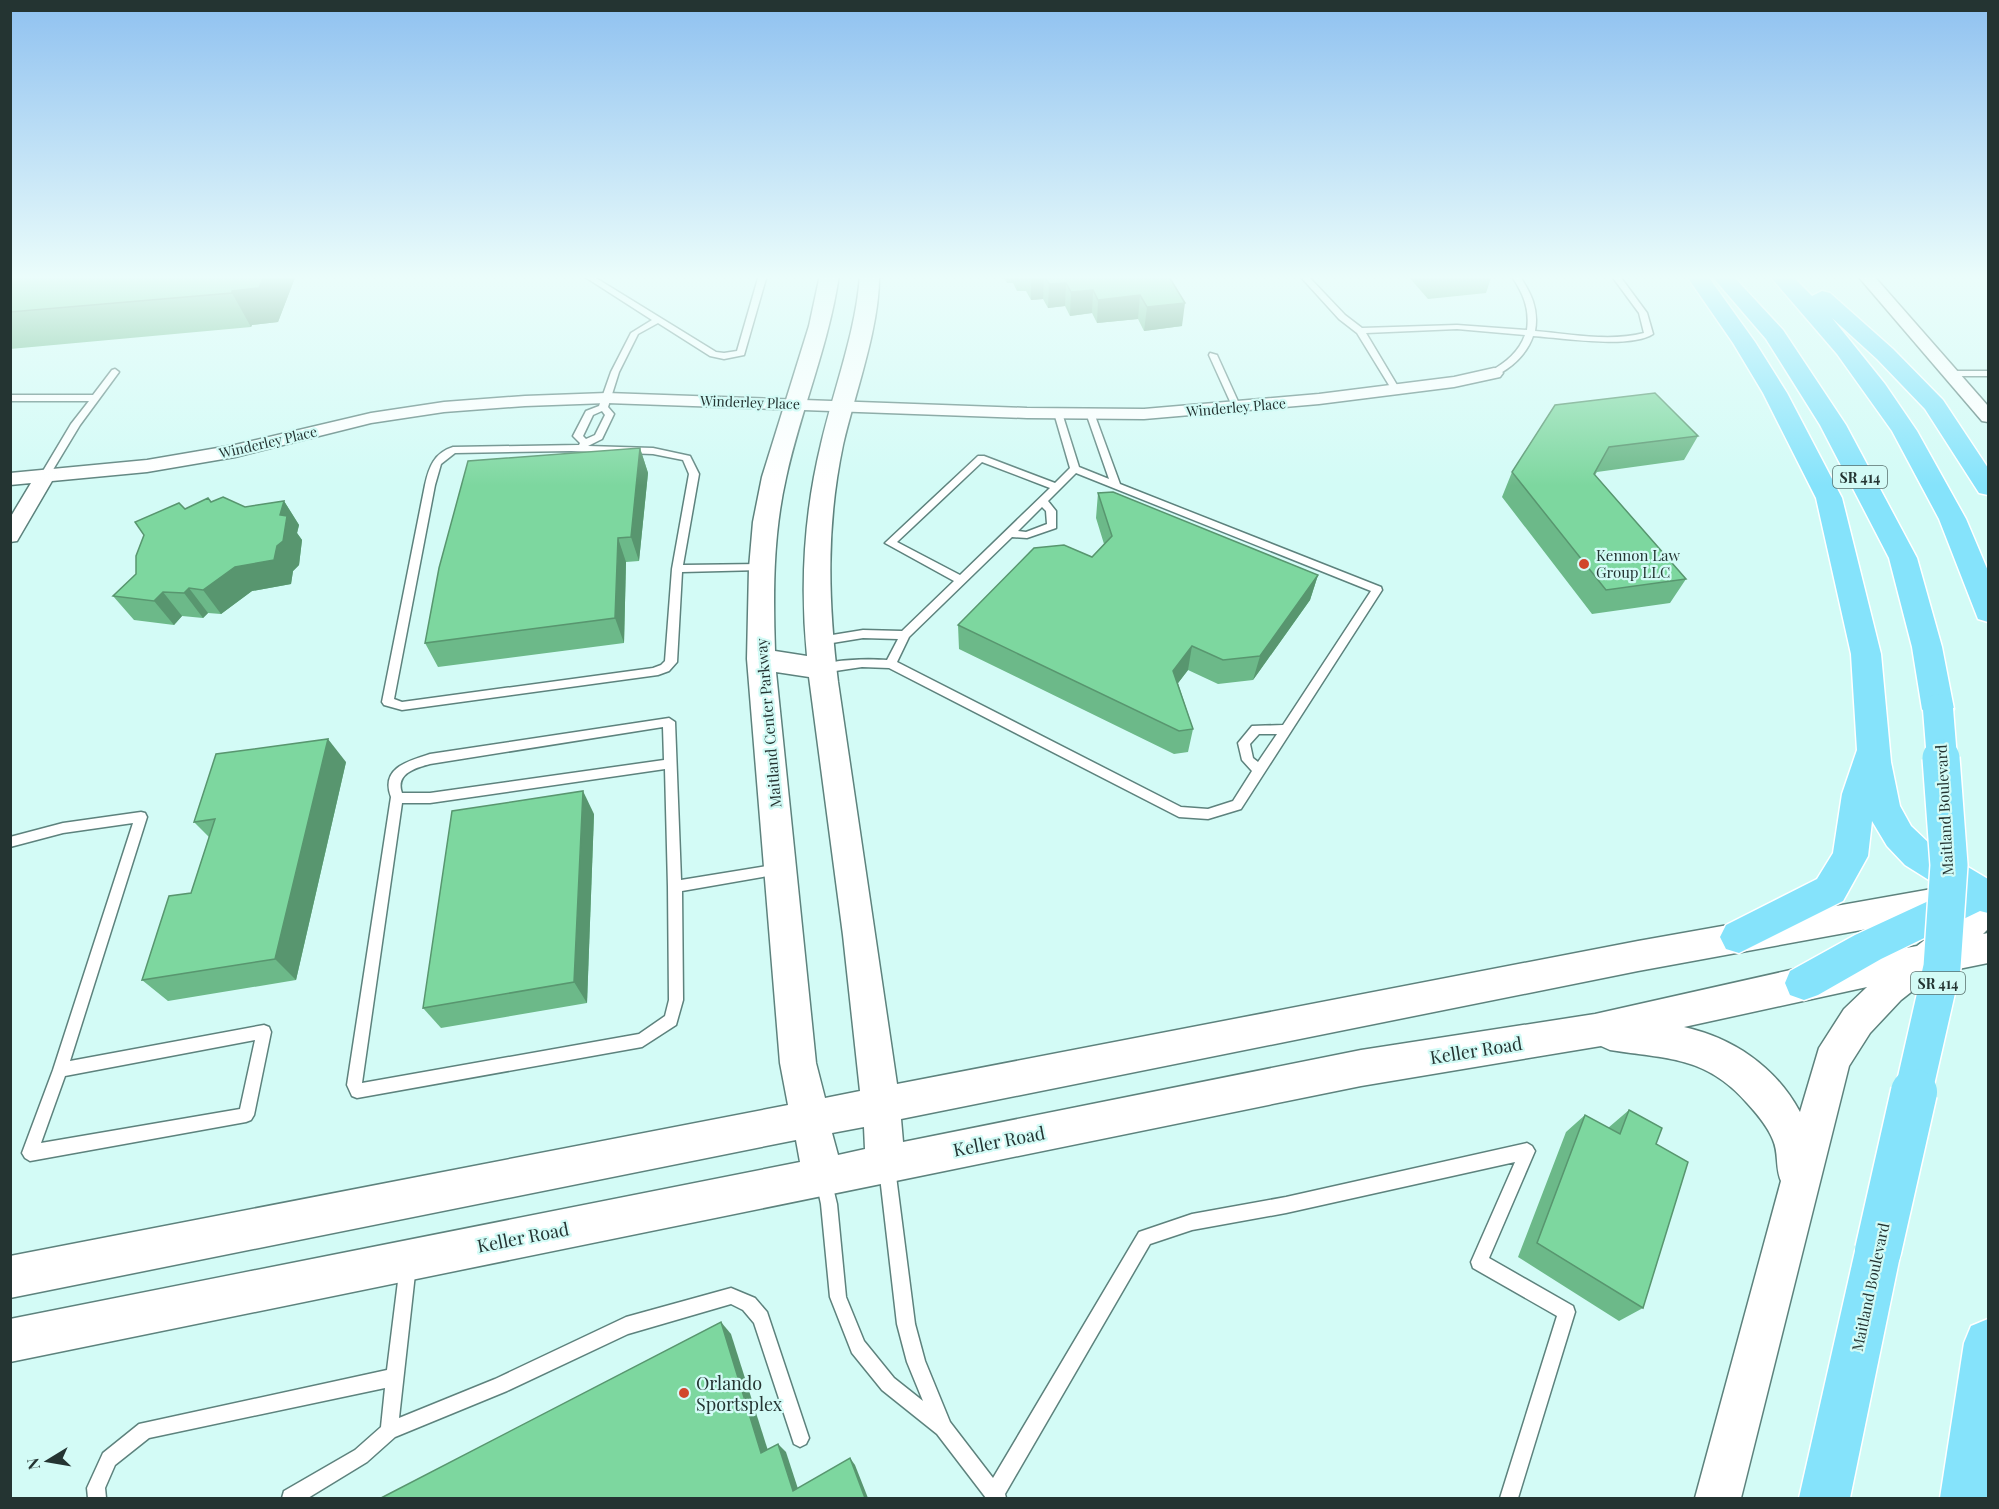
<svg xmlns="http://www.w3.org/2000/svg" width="1999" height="1509" font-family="'Playfair Display',serif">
<rect width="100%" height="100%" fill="#d3fbf6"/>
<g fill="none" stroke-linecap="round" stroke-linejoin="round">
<!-- service casing -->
<g stroke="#5d827d" stroke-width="3">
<g id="service">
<path d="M582 275H591L716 352 724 353 737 351 759 275H767L744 355 724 359 710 356 658 323 638 334 619 372 608 407 614 414 602 439 588 446 653 448 690 456 699 474 683 565 761 564 766 567 761 570 682 572 677 662 669 671 658 675 402 710 384 705 382 702 425 485C429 467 434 453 453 447L579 445 580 443 573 436 586 411 599 406 611 372 631 333 652 320ZM602 411 605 415 595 435 586 439 583 436 593 415ZM571 451 653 454 683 460 689 474 672 569 665 661 661 665 653 668 402 702 394 699 435 485 441 464 455 453Z"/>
<path d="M1299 275H1307L1345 315 1362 328 1457 325 1527 330C1530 308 1523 293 1511 275H1519C1531 293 1539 309 1535 331 1570 334 1610 342 1644 333L1639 313 1611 275H1619L1647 313 1653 334C1630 349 1562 338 1533 336 1527 354 1511 369 1494 376L1491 375V371C1506 362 1519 352 1525 335L1457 329 1366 333 1400 390 1396 393 1392 390 1357 333 1339 319Z"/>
<polygon points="1210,353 1217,355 1241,408 1240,410 1234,410 1233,408 1209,355"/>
<polygon points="115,369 119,372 80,425 48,478 42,478 40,476 71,424 89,401 10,401 10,395 93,395 112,370"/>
<polygon points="1953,371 1988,371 1988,376 1950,376 1949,374"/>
<path d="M1058 410 1062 413 1079 467 1109 479 1086 413 1090 410 1094 413 1120 484 1381 587 1382 590 1241 809 1208 819 1179 817 889 668 862 667 822 673 816 669C827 658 872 659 887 660L898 639 863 638 820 645 815 641 820 637 863 630 902 631 954 581 885 543 978 456H984L1055 483 1070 468 1054 413ZM982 462 1050 488 960 575 897 542ZM1076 473 1371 591 1283 725 1252 726 1238 743 1242 760 1252 771 1233 801 1208 809 1181 807 897 662 909 637 1012 537 1027 538 1056 528V511L1048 501ZM1042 507 1046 511 1047 524 1026 532 1018 531ZM1259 734H1277L1258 762 1253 758 1250 744Z"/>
<path d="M669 718 675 722 681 880 779 864 784 865 786 869 784 873 779 874 682 891 683 1000 676 1025 642 1047 357 1098 352 1096 347 1085 391 797C380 768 408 761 430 754ZM663 727 664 760 430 793H402C395 774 415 768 430 764ZM665 769 668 887 669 1000 665 1016 639 1034 362 1083 402 803H430Z"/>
<path d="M141 812 145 813 147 817 70 1061 264 1025 269 1027 271 1032 254 1115 251 1120 246 1122 30 1161 25 1158 22 1153 53 1070 133 823 63 833 10 847V837L63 823ZM255 1040 240 1109 41 1143 65 1076Z"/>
<polygon points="1527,1143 1532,1146 1535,1151 1489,1258 1573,1306 1575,1312 1518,1498 1500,1498 1557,1316 1473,1268 1471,1262 1515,1162 1286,1213 1192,1230 1150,1244 1005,1494 1006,1498 986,1498 937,1434 882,1390 852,1353 830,1297 821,1204 816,1181 818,1175 824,1173 830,1175 837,1204 846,1297 864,1341 894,1378 923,1401 907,1362 897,1324 879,1168 881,1162 887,1160 893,1162 895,1168 915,1324 925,1361 950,1422 993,1478 1139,1232 1192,1214 1286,1197"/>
<polygon points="408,1257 414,1259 416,1265 399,1418 495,1379 626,1317 731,1288 755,1298 767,1312 809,1438 806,1444 800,1447 794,1444 754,1323 743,1310 731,1304 628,1334 507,1391 395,1437 367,1462 308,1498 282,1498 284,1491 355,1450 381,1427 385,1388 149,1438 115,1465 105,1488 106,1498 88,1498 87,1488 103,1453 139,1424 387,1370 400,1265 402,1259"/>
</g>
</g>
<!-- minor casing -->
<g stroke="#5d827d" stroke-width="3">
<g id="minor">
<polygon points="1857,275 1873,275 1988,406 1988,422 1982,421"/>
<polygon points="1494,368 1500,369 1503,373 1500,377 1454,387 1319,404 1144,419 1027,418 607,403 525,406 444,412 371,423 235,457 147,472 52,481 17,541 10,542 10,518 31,483 10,485 10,473 147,460 235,445 371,413 444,402 525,396 607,393 1027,408 1144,409 1319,394 1454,377"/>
</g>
</g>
<!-- tertiary casing -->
<g stroke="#5d827d" stroke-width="3">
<path id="tertiary" d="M820 275H839C829 345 801 409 786 478 773 535 773 593 775 651L807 656C800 584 804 514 821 444 834 388 856 332 860 275H879C880 326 855 393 843 445 826 526 828 600 838 682L897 1084 1638 941 1988 879V929L1983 934 1988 933V963L1934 974 1901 1000 1870 1033 1849 1066 1741 1498H1695L1781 1181C1775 1168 1779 1153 1773 1140 1768 1127 1757 1114 1747 1103 1706 1056 1667 1059 1610 1050L1601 1046 1361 1086 10 1362V1319L800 1162 796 1140 10 1298V1256L788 1105 780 1063 747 659 749 568 753 522 762 477 809 326ZM776 672 809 677 843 935 860 1091 825 1098 816 1063ZM1960 912 1917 946 1804 967 1595 1014 1361 1050 903 1142 901 1119 1638 971ZM1867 987 1844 1009 1819 1048 1800 1112C1775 1066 1733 1038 1684 1027ZM864 1127 865 1149 838 1155 832 1133Z"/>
</g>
<!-- motorway casing -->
<g stroke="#fff" stroke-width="3">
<g id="motorway">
<polygon points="1686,275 1707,275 1755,342 1787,393 1842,498 1881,654 1891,762 1900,806 1911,826 1931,845 1988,879 1988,913 1980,911 1881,959 1818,995 1804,1000 1790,995 1785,983 1790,971 1855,935 1948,892 1905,865 1887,846 1872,821 1868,856 1843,901 1739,953 1726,949 1720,937 1726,925 1817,879 1833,853 1842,794 1857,750 1851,654 1816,498 1763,393 1733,343"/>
<polygon points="1711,275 1732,275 1783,330 1846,425 1917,558 1942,647 1954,709 1949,717 1938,721 1927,717 1922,709 1912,647 1889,558 1820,425 1766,339"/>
<polygon points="1769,275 1791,275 1812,296 1822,291 1830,293 1893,349 1943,400 1988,468 1988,495 1979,493 1925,409 1877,359 1832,318 1885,384 1917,431 1966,519 1988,571 1988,622 1978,619 1939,519 1892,431 1837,354"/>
<polygon points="1878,1228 1894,1235 1901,1251 1850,1498 1799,1498 1855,1251 1862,1235"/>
<polygon points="1988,1319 1988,1498 1940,1498 1964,1343 1971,1326"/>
</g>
</g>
<!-- service -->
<use href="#service" fill="#fff" fill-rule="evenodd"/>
<!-- minor -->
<use href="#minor" fill="#fff" fill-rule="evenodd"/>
<!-- tertiary -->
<use href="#tertiary" fill="#fff" fill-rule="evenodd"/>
<!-- motorway -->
<use href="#motorway" fill="#85e3fb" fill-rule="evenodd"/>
<!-- motorway-bridge-far2 casing -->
<g stroke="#fff" stroke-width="33" stroke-linecap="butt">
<polyline id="motorway-bridge-far2" points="1938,709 1942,759"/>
</g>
<!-- motorway-bridge-far1 casing -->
<g stroke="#fff" stroke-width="40" stroke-linecap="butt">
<polyline id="motorway-bridge-far1" points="1913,1094 1942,967 1949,865 1941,758"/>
</g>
<!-- motorway-bridge casing -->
<g stroke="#fff" stroke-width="49" stroke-linecap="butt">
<polyline id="motorway-bridge" points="1878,1251 1914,1092"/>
</g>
<!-- motorway-bridge-far2 -->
<use href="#motorway-bridge-far2" stroke="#85e3fb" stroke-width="30"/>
<!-- motorway-bridge-far1 -->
<use href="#motorway-bridge-far1" stroke="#85e3fb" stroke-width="37"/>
<!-- motorway-bridge -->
<use href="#motorway-bridge" stroke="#85e3fb" stroke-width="46"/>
</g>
<!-- wall -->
<g fill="#6cb989">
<polygon points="10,275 296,275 278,322 252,325 251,327 10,349"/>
<polygon points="1000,275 1168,275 1182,326 1144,331 1138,319 1097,323 1092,313 1070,316 1065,306 1048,308 1043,299 1031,300 1026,291 1017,291 1013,283 1007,283 1003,276"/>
<polygon points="1407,275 1492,275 1486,293 1428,299"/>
<polygon points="1555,405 1698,436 1684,460 1597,472 1595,475 1686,579 1670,603 1592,614 1502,497 1512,472"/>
<polygon points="640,448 648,473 639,561 626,562 624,643 438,667 425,643"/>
<polygon points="1098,493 1318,575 1310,600 1253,680 1218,684 1188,670 1178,683 1193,729 1188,752 1174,754 959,649 958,625 1092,557 1104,544 1096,518"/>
<polygon points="284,501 299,525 297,533 302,540 299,565 293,571 291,584 252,591 221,614 208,613 203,618 182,616 174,625 134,620 113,596 136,574 185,509 211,502 245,507"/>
<polygon points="346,762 296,980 168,1001 142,980 191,893 209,837 194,822"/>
<polygon points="594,814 587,1003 441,1028 423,1008"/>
<polygon points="1629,1110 1656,1144 1643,1308 1619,1321 1518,1257 1566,1132 1585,1115 1608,1128"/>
</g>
<!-- shaded-wall -->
<g fill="#58966f">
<polygon points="264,275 296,275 278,322 252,325 251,327 232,293 232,291"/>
<polygon points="1044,275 1043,299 1031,300 1031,277"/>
<polygon points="1066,283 1065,306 1048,308 1049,284"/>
<polygon points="1093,290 1092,313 1070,316 1071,292"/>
<polygon points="1140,295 1138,319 1097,323 1098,300"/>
<polygon points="1185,303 1182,326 1144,331 1147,307"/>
<polygon points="640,448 648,473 639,561 631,537"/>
<polygon points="284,501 299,525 297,533 302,540 299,565 293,571 291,584 252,591 221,614 203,590 235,567 280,515"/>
<polygon points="618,538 626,562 624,643 615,618"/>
<polygon points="1318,575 1310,600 1253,680 1260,656"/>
<polygon points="189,588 208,613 203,618 184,593"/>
<polygon points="163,592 182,616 174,625 154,601"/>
<polygon points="1192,646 1188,670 1169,695 1173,671"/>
<polygon points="328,739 346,762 296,980 275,959"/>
<polygon points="583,791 594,814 587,1003 574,982"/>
<polygon points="721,1322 731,1334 771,1460 761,1453"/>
<polygon points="778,1444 786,1452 801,1498 793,1491"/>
<polygon points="850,1458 855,1465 868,1498 865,1498"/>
</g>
<!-- building -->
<g fill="#7dd79f" stroke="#58966f" stroke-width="1.5">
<polygon points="10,275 264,275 259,288 232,291 232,293 10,312"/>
<polygon points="1030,275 1168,275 1185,303 1147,307 1140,295 1098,300 1093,290 1071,292 1066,283 1049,284 1044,275 1031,277"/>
<polygon points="1655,393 1698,436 1609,447 1594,474 1686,579 1606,590 1512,472 1555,405"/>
<polygon points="640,448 631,537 618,538 615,618 425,643 439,568 468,461"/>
<polygon points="1113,492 1318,575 1260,656 1223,660 1192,646 1173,671 1193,729 1179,731 958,625 1034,548 1064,545 1092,557 1112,536 1098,493"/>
<polygon points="223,497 245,507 284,501 280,515 287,516 283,541 277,546 274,560 235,567 203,590 189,588 184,593 163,592 154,601 113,596 136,574 136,556 144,535 135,522 179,503 185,509 208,498 211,502"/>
<polygon points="328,739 275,959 142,980 169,896 191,893 215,819 194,822 216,754"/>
<polygon points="583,791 574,982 423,1008 452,811"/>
<polygon points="1629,1110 1662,1128 1656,1144 1688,1162 1643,1308 1537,1243 1585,1115 1620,1134"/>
<polygon points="721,1322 761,1453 778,1444 793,1491 850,1458 865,1498 381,1498"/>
</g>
<!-- sky -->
<linearGradient id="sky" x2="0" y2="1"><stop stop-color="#8fc1f0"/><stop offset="0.57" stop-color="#ebfdfb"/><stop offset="1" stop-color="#ebfdfb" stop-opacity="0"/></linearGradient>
<rect width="1999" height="486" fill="url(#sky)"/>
<!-- markers -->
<g fill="#d1462c" stroke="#d3fbf6" stroke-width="2">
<circle cx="1584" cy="564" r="6"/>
<circle cx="684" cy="1393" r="6"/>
</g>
<g text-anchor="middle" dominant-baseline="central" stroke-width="4.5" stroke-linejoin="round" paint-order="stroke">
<!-- far-street labels -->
<g font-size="14" fill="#243432" stroke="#d3fbf6">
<text transform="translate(750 402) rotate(2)">Winderley Place</text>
<text transform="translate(1236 407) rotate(-5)">Winderley Place</text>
<text transform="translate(268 442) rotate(-13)">Winderley Place</text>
</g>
<!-- shield labels -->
<g fill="#d3fbf6" stroke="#58706d" stroke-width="1.5">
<rect x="1833" y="466" width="54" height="22" rx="4.5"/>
<rect x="1911" y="972" width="54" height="22" rx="4.5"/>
</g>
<g font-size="14" font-weight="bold" fill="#243432">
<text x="1860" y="477">SR 414</text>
<text x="1938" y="983">SR 414</text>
</g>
<!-- poi labels -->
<g font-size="15" fill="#243432" stroke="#d3fbf6" text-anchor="start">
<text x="1596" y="555">Kennon Law<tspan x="1596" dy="17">Group LLC</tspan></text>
</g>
<!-- street labels -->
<g font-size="15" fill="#243432" stroke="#d3fbf6">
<text transform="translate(768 723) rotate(-95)">Maitland Center Parkway</text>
<text transform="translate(1944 810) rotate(-93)">Maitland Boulevard</text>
<text transform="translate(1870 1287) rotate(-78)">Maitland Boulevard</text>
</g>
<!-- near-street labels -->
<g font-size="18" fill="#243432" stroke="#d3fbf6">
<text transform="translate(1476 1050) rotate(-9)">Keller Road</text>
<text transform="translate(999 1141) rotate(-11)">Keller Road</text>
<text transform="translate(523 1237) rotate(-11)">Keller Road</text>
</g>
<!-- near-poi labels -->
<g font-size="18" fill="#243432" stroke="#d3fbf6" text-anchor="start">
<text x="696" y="1383">Orlando<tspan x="696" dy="21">Sportsplex</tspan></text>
</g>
</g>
<!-- border -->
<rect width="1999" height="1509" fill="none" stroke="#243432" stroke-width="24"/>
<!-- north arrow -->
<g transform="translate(48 1461) rotate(259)" stroke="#d3fbf6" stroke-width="4.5" paint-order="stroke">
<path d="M0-4.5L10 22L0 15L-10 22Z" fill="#243432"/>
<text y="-9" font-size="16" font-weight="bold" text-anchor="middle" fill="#243432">N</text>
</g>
</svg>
